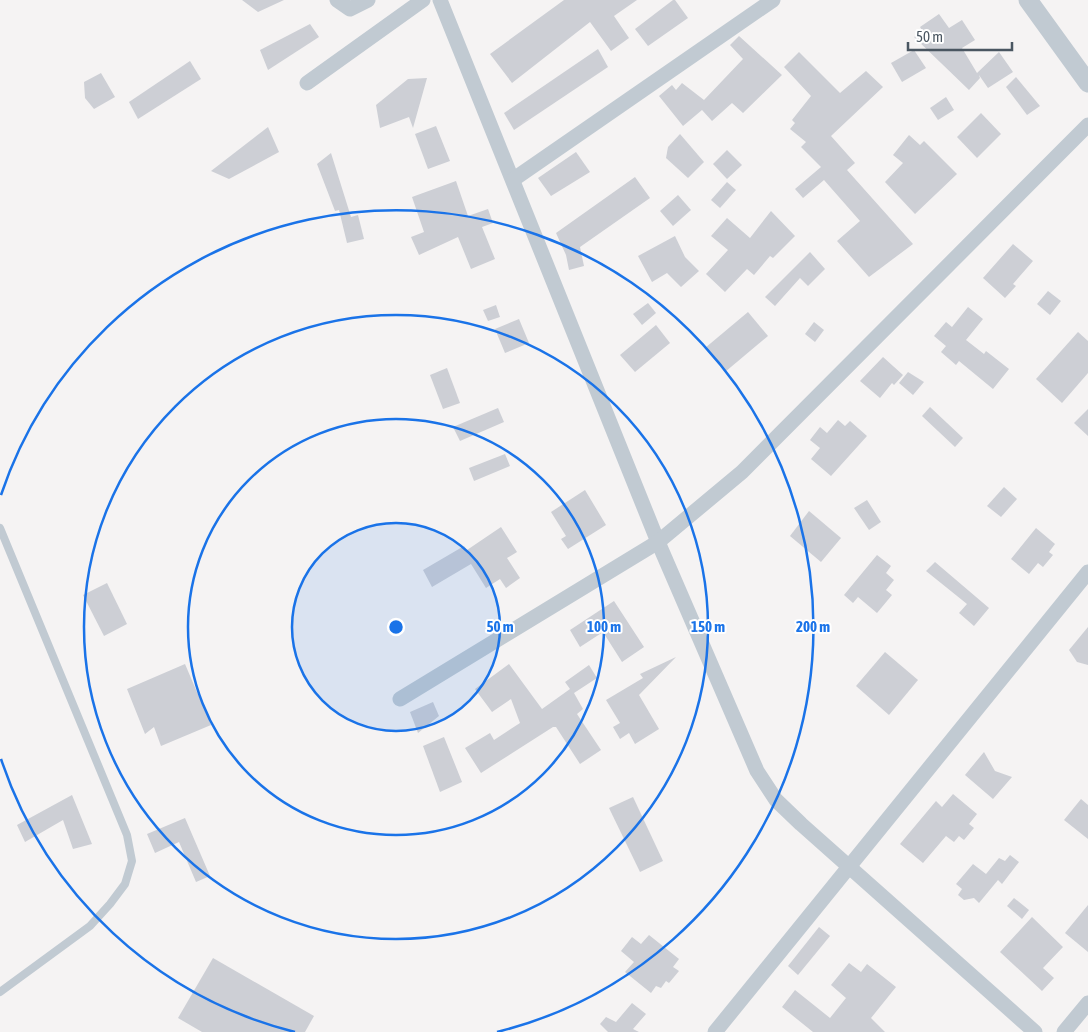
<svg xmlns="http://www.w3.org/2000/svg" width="1088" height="1032" font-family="'Asap Condensed',sans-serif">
<rect width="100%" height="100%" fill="#f5f3f3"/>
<!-- building -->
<g fill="#cdcfd5">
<polygon points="242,0 284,0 258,12"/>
<polygon points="564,0 637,0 614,16 629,38 611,51 590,22 512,83 490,54"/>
<polygon points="673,0 675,0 688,18 648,46 635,29"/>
<polygon points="939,14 949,28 962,20 975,40 962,48 977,73 999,52 1013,72 988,88 979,75 980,78 969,90 914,37 923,32 920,27"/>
<polygon points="310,24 319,37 268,70 260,50"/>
<polygon points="739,36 782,75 743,113 732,103 712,121 702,110 683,126 659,96 672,85 676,90 682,83 704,100 743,59 730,45"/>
<polygon points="598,49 608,67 514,130 504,113"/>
<polygon points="914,50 926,68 902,82 891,63"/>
<polygon points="799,52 840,93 866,71 883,87 831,136 855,163 847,170 913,244 869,277 837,241 860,221 824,180 803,198 795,189 821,167 801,147 806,142 790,129 795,123 792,120 811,96 784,67"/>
<polygon points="190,61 201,79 138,119 129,102"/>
<polygon points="101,73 115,97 94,109 85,98 84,82"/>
<polygon points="1016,77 1040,106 1027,115 1006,87"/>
<polygon points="427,78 413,128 409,117 380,128 376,105 408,79"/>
<polygon points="946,97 954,110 938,120 930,108"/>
<polygon points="981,113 1001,134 977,158 957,137"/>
<polygon points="436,126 450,161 428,169 415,134"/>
<polygon points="268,127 279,152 229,179 211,171"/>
<polygon points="680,134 704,162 688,178 666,158 668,147"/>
<polygon points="909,135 920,145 924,141 957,174 915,214 885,182 903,163 893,155"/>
<polygon points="727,150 742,165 727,179 713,164"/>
<polygon points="576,152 590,172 551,196 538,178"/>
<polygon points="331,153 351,217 358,215 364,239 347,243 339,210 335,211 317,164"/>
<polygon points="635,177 650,198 580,247 584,266 569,270 566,255 556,233"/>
<polygon points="456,181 468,216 488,209 493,223 482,227 495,259 471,269 458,237 419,255 411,237 424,232 412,197"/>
<polygon points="727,182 736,190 720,208 711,200"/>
<polygon points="678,195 691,210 673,226 660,211"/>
<polygon points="771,211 795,236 773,258 770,256 754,275 747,269 725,292 706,274 728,250 711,236 727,218 750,238"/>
<polygon points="675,236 685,257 699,271 681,287 667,273 652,282 638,256"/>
<polygon points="1013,244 1033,261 1013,284 1016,286 1005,298 983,278"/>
<polygon points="810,252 825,269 808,286 800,278 775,306 765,297"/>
<polygon points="1048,291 1061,301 1050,315 1037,304"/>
<polygon points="648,303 656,313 642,325 633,314"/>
<polygon points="496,305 500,317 488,321 483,310"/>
<polygon points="968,307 983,319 966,340 984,354 986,351 1009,369 993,389 959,361 956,365 941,352 946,346 934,336 946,322 952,327"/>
<polygon points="748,312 768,336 725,372 705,348"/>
<polygon points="519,319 529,343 505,353 495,329"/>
<polygon points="814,322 824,330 815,342 805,334"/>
<polygon points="656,325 670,343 635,372 620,355"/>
<polygon points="1078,332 1088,341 1088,373 1062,403 1036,379"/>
<polygon points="883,357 903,375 894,385 892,383 880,398 860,381"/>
<polygon points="447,368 460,403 443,409 430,375"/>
<polygon points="908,372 924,382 913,395 899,383"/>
<polygon points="930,407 963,438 955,447 922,416"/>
<polygon points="498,408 504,422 460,441 453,427"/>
<polygon points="1088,409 1088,436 1074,423"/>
<polygon points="838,420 845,426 850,421 867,436 831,476 811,459 820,448 810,440 820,427 827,433"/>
<polygon points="505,454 510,466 474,481 469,468"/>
<polygon points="1004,487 1017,499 1001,517 987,506"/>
<polygon points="585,490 606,525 568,549 561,539 566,536 551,512"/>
<polygon points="867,500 881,522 869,530 854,508"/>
<polygon points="809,511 841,538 821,562 790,536"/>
<polygon points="501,527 517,552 507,558 520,578 506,588 500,579 486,588 471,564 432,587 423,570 464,546 467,550"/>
<polygon points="1036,528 1055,544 1049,552 1053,555 1043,567 1038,563 1029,574 1011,559"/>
<polygon points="877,555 891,566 886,573 894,580 886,590 892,595 877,613 858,597 853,603 844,595"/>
<polygon points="935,562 989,608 974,626 959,613 967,604 926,571"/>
<polygon points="107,583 127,624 104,636 83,595"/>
<polygon points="614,601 644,647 622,662 603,632 580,647 570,630"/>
<polygon points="1088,627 1088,665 1077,662 1069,650"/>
<polygon points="885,652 918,680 889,715 856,686"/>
<polygon points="676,657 639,695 659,729 635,744 629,733 620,739 613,727 620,723 606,700 643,678 640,674"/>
<polygon points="185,664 211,725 161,746 154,727 145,734 127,689"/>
<polygon points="509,664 542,709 570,689 565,682 589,665 597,678 574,693 583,709 577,714 601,750 580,764 556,727 553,727 481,773 465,748 490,733 494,740 520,723 511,699 492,712 475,689"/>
<polygon points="433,702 439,716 418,733 410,712"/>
<polygon points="444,737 462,782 440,792 423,746"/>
<polygon points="984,752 995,771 1012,777 993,799 965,775"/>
<polygon points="953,794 977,814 969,824 974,828 964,840 959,836 954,842 946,836 923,863 900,844 936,801 942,807"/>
<polygon points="72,795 92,844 73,849 63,820 25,842 17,825"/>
<polygon points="633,797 663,861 640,872 609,808"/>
<polygon points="1081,799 1088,805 1088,839 1064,820"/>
<polygon points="185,818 210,876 196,882 179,842 155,853 147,834"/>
<polygon points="1010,855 1019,862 1002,884 998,880 979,903 974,898 964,900 958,895 962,889 956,884 973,864 986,874 999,858 1005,861"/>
<polygon points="1014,898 1029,910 1022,919 1007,906"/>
<polygon points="1088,905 1088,952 1065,933"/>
<polygon points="1032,917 1063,947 1043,968 1054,978 1042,991 1000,952"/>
<polygon points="819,927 830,936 798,975 788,966"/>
<polygon points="649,935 679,959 673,967 679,971 669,983 666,981 661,988 656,986 651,993 625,972 634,962 621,951 632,937 641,944"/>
<polygon points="213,958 314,1016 305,1032 202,1032 178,1018"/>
<polygon points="849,963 861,972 867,964 896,987 871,1018 885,1032 813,1032 782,1007 795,990 830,1018 846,998 831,985"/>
<polygon points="632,1003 646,1014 633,1029 639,1032 608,1032 600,1024 606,1017 616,1022"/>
</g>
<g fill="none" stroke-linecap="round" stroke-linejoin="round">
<!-- service -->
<polyline stroke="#c1cad2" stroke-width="8" points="0,528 127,835 132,861 125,884 110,904 90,926 0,992"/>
<!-- minor -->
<g stroke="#c1cad2" stroke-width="15">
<polyline points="337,0 350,9 368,0"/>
<polyline points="440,0 658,542 757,771 776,800 801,824 1035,1032"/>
<polyline points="307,83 423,0"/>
<polyline points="514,179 773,0"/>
<polyline points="400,699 658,542 742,472 1088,125"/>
<polyline points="715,1032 1088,572"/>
<polyline points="1064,1032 1088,1003"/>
</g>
<!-- tertiary -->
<polyline stroke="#c1cad2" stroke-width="19" points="1028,0 1088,83"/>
</g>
<!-- distance rings -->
<circle cx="396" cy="627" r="104" fill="#1a73e8" fill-opacity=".12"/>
<g fill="none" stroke="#1a73e8" stroke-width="2.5">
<circle cx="396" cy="627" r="104"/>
<circle cx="396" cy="627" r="208"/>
<circle cx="396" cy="627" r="312"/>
<path d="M295 1032A417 417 0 0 1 1 759M1 495A417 417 0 1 1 497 1032"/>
</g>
<circle cx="396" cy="627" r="8" fill="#1a73e8" stroke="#fff" stroke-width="2.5"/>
<g font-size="15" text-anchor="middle" font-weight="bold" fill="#1a73e8" stroke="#fff" stroke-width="4" stroke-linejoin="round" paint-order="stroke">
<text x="500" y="632">50 m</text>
<text x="604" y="632">100 m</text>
<text x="708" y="632">150 m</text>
<text x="813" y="632">200 m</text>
</g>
<!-- scale -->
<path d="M908 42v8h104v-8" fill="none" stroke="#4a5661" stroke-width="2.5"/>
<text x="916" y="42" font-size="15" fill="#4a5661" stroke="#ffffff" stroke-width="4" paint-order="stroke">50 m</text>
</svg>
